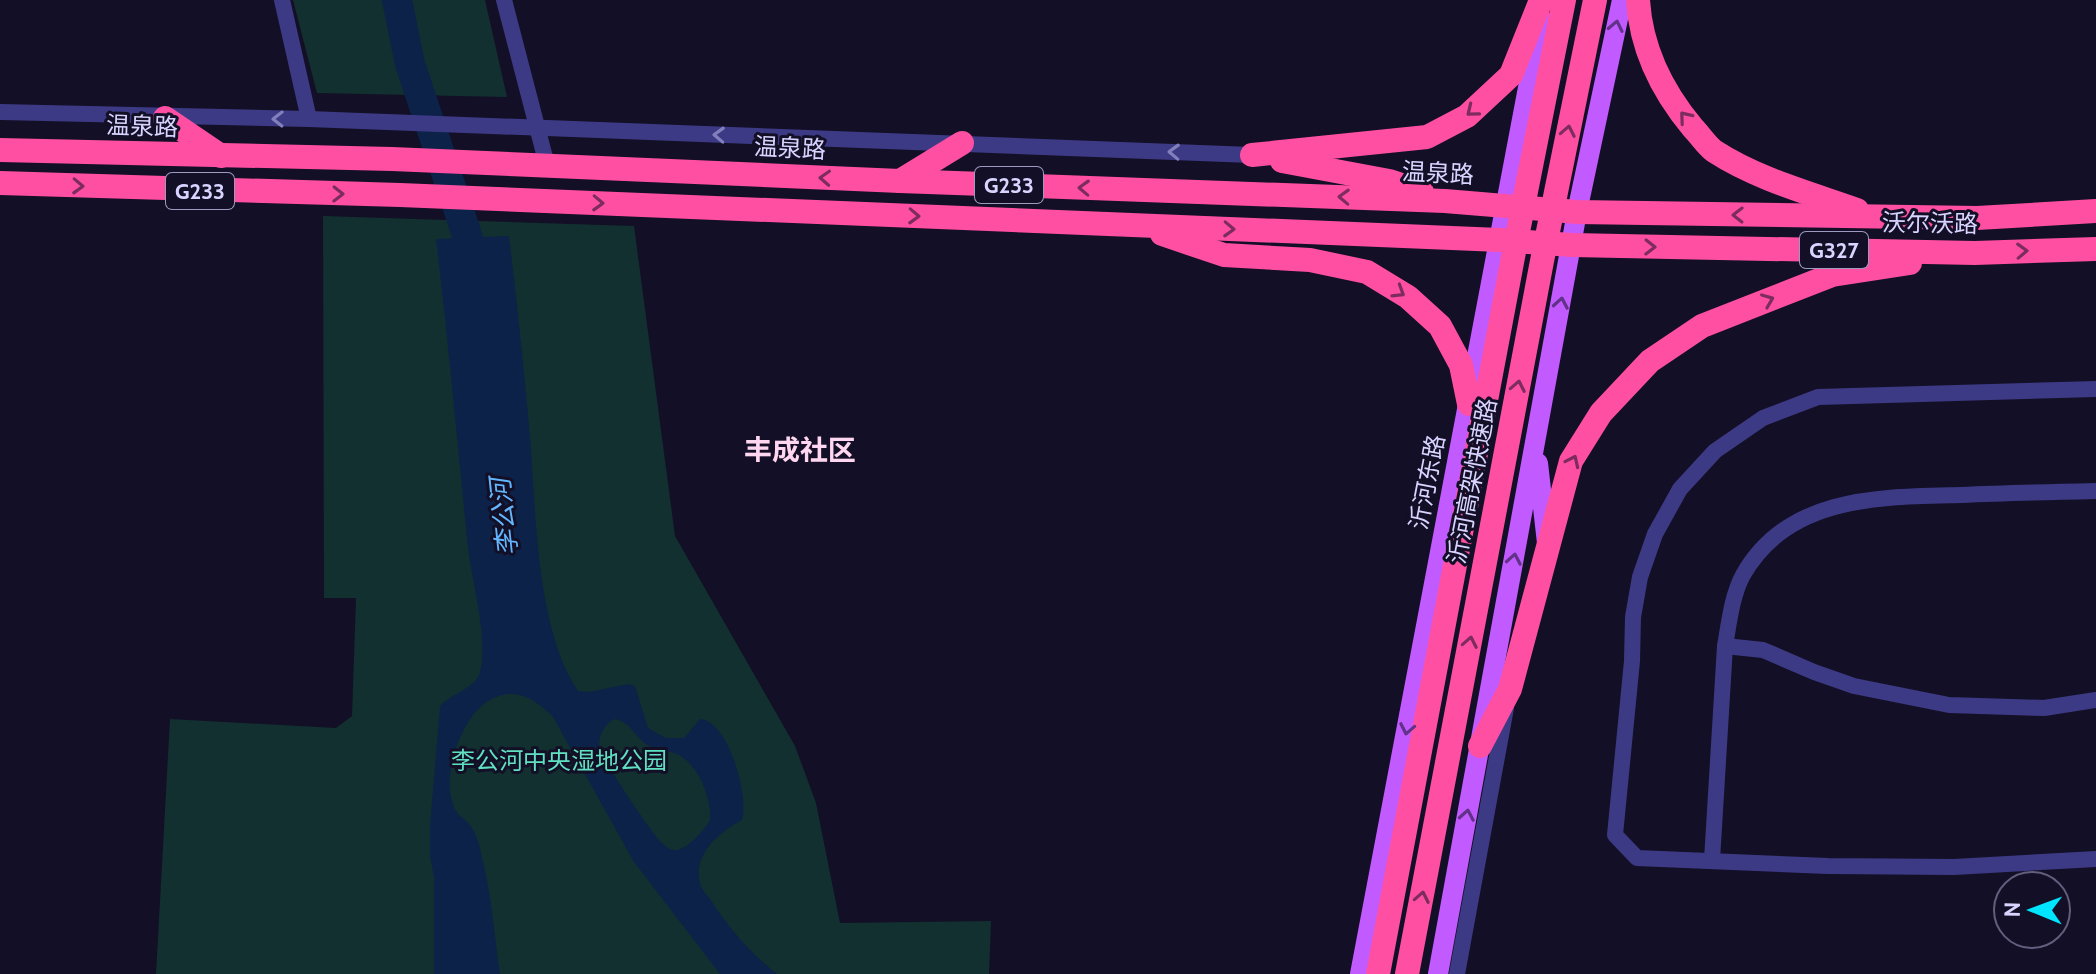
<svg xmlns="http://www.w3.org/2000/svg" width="2096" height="974" font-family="Cabin,'Noto Sans SC',sans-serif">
<rect width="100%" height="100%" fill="#130f26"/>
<!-- green -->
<g fill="#12302f">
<polygon points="293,0 485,0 507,97 317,93"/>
<polygon points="323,216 634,226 675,536 795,746 816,803 840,923 991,921 989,974 156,974 170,719 336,728 352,716 356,598 324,598"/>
</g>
<!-- water -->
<path fill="#0c2248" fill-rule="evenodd" d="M509 236C517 303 524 369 530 436 536 511 536 629 578 691L589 692 628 684 635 686 648 728 666 738H684L700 719C729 721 749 796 742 820 721 831 692 854 700 883 701 889 707 895 710 899 729 928 749 952 777 974H720L634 862 553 717C537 701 518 687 494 698 462 711 438 780 456 811 459 816 465 819 469 824 477 834 480 846 482 858 492 896 494 935 500 974H434V878L430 856V826L440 706C451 694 476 688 480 672 489 635 470 577 467 538 457 439 448 339 436 239ZM615 719C631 722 635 738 649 746 658 751 669 750 679 755 699 766 712 799 710 821 702 831 691 846 678 850 672 851 666 847 662 843 651 833 605 763 600 750 597 737 604 724 615 719Z"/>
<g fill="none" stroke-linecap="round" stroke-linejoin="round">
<!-- river -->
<polyline stroke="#0c2248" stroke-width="30" points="397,0 410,64 478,268 479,278"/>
<!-- minor -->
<g stroke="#3d3a85" stroke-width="16">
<polyline points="282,0 309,119"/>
<polyline points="504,0 547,165"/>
<polyline points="0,112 309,119 1252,155"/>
<polyline points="2096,389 1818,397 1763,418 1715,451 1680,489 1655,534 1640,577 1633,617 1632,661 1615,835 1637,858 1828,866 1954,867 2096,859"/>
<polyline points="1725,646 1763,650 1814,672 1854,686 1949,705 2044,708 2096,700"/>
<path d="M1712 860 1725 646C1729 623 1732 595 1743 575 1788 495 1882 497 1961 495 2006 493 2051 492 2096 491"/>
<polyline points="1457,974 1506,708"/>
</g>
<!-- major -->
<g stroke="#c25bff" stroke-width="20">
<polyline points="1538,463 1547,543"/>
<polyline points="1360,974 1541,19"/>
<polyline points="1438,974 1577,212 1622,0"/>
</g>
<!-- highway -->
<g stroke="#ff4fa3" stroke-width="24">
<path d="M1638 0C1641 49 1662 91 1693 128 1700 135 1706 145 1714 151 1757 179 1809 193 1857 210"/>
<polyline points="165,118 221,156"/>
<polyline points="0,150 392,159 900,181 1445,201 1577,212 1977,218 2096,211"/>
<polyline points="1252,155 1427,137 1467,116 1511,75 1541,0"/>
<polyline points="1282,161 1389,181 1422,192"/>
<polyline points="900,181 962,143"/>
<polyline points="0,183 400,195 1500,240 1572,245 1975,253 2096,249"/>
<polyline points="1162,234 1224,255 1310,260 1367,272 1408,297 1440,326 1461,365 1469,404"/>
<polyline points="1480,746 1510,689 1571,461 1601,413 1650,361 1702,326 1832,275 1910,263"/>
</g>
<!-- highway-bridge -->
<g stroke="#ff4fa3" stroke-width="24">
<polyline points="1378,974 1513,257 1564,0"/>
<polyline points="1407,974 1542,261 1595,0"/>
</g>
</g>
<!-- one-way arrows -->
<defs><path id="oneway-chevron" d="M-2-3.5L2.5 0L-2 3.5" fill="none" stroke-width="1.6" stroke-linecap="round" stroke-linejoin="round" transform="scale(2)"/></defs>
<g stroke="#623188">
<use href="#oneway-chevron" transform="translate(1616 26) rotate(-78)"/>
<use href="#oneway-chevron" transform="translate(1561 303) rotate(-80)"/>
<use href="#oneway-chevron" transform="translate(1514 559) rotate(-80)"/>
<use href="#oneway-chevron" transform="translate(1407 729) rotate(101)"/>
<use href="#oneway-chevron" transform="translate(1467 815) rotate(-80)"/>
</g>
<g stroke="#7d2c5e">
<use href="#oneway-chevron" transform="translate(1472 111) rotate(141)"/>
<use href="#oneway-chevron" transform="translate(1685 117) rotate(-130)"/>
<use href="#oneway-chevron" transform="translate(1568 131) rotate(-79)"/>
<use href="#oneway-chevron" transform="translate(825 178) rotate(-177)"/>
<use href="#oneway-chevron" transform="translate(78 186) rotate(2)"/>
<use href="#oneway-chevron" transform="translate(1084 188) rotate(-178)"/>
<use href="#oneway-chevron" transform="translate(338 194) rotate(1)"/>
<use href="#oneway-chevron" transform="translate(1344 197) rotate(-178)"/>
<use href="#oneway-chevron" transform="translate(598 203) rotate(2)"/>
<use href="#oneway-chevron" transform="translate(1738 215) rotate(-179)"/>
<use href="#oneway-chevron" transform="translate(914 216) rotate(2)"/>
<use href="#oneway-chevron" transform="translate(1229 229) rotate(2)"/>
<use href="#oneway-chevron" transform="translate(1650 247) rotate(1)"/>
<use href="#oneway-chevron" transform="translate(2022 251) rotate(-2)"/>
<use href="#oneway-chevron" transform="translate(1399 292) rotate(32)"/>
<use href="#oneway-chevron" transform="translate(1768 300) rotate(-22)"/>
<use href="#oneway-chevron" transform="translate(1518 386) rotate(-79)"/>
<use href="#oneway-chevron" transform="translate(1573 461) rotate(-65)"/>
<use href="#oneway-chevron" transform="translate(1470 642) rotate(-79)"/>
<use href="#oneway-chevron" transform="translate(1422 897) rotate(-79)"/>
</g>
<g stroke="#837fbc">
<use href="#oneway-chevron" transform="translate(278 119) rotate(-179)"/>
<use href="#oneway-chevron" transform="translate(719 135) rotate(-178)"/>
<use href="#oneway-chevron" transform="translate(1174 152) rotate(-178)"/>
</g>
<g text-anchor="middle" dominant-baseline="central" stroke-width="6" stroke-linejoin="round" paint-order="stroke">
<!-- shield labels -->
<g fill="#130f26" stroke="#9e99be" stroke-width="2">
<rect x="975" y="167" width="68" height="36" rx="6"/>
<rect x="166" y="173" width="68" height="36" rx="6"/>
<rect x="1800" y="232" width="68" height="36" rx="6"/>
</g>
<g font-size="22" font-weight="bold" fill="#d9d4ff">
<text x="1009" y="185">G233</text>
<text x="200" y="191">G233</text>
<text x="1834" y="250">G327</text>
</g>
<!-- street labels -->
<g font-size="24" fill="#d9d4ff" stroke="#130f26">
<text transform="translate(142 126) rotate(2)">温泉路</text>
<text transform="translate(790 148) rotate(3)">温泉路</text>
<text transform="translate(1438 173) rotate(3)">温泉路</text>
<text transform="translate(1930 223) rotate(1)">沃尔沃路</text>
<text transform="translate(1472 481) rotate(-79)">沂河高架快速路</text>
<text transform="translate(1427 482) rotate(-79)">沂河东路</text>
</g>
<!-- park labels -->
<g font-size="24" fill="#5fe0c0" stroke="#130f26">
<text x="559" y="760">李公河中央湿地公园</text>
</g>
<!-- water labels -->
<g font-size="26" font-style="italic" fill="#62b6ff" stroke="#130f26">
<text transform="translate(504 517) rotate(-96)">李公河</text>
</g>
<!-- quarter labels -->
<g font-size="28" font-weight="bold" fill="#ffd6f0" stroke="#130f26">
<text x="800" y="450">丰成社区</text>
</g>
</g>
<!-- north arrow -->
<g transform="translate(2032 910) rotate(271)"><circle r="38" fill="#130f26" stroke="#625e7d" stroke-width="2"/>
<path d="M0-6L14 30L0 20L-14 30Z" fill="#00e5ff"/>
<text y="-12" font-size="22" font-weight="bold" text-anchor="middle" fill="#d9d4ff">N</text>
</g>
</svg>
